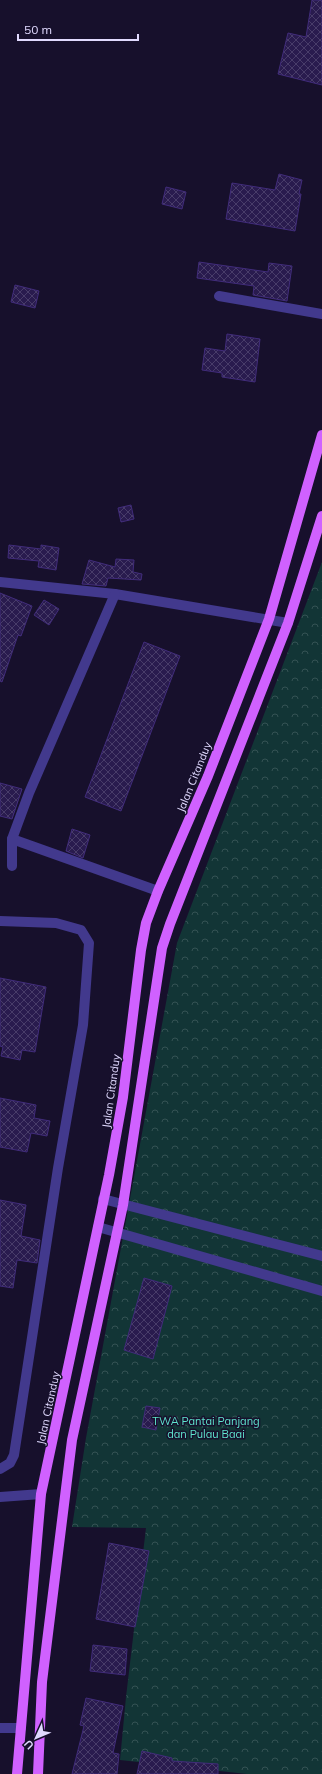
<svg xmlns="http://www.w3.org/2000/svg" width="322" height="1774" font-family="Mulish,sans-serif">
<defs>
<pattern id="park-crowns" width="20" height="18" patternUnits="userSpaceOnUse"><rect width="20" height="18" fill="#123536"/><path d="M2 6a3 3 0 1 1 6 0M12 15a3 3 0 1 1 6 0" fill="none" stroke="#345254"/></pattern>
<pattern id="building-cross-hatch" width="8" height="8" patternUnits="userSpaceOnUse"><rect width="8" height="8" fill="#291b4e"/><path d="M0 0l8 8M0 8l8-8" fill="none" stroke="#483c69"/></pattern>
</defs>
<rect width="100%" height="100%" fill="#17102c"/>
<!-- park -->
<polygon fill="url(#park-crowns)" points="322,562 322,1774 247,1774 120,1760 126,1697 146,1528 72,1527 86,1438 177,943"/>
<!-- building -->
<g fill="url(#building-cross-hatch)" stroke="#412c7b">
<polygon points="312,0 322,0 322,85 278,74 288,33 306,37"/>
<polygon points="279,174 302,180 299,194 301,194 295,231 226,219 232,183 275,190"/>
<polygon points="166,187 186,192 182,209 162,204"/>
<polygon points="199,262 268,272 269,263 292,266 287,301 253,295 254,286 197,278"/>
<polygon points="15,285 39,291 35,308 11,302"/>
<polygon points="227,334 260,339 255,382 222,377 222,373 202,370 205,348 225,351"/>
<polygon points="131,505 134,519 121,522 118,508"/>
<polygon points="9,545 41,549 41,545 59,548 56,570 38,567 39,561 8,558"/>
<polygon points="116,559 134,560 133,572 142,574 141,580 108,578 106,586 82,584 89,560 115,567"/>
<polygon points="0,593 32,606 21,636 18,635 2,682 0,681"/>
<polygon points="44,600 59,609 49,625 34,615"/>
<polygon points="144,642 180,656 121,811 85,797"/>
<polygon points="0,783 22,789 12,819 0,816"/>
<polygon points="72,829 90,835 83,858 66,851"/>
<polygon points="0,978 46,987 35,1052 22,1050 20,1060 1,1056 3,1047 0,1046"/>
<polygon points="0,1098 36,1105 34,1118 50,1121 47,1136 31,1133 27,1152 0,1147"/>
<polygon points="0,1200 26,1205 21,1236 40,1240 37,1263 17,1260 13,1288 0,1286"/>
<polygon points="144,1278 172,1286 153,1359 124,1350"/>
<polygon points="146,1406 160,1408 156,1430 142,1427"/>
<polygon points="109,1543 149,1551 135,1627 96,1619"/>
<polygon points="93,1645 127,1649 125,1675 90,1671"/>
<polygon points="86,1698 123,1706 113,1753 119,1754 117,1774 72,1774 84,1726 80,1725"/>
<polygon points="142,1751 172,1758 172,1761 218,1764 218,1774 137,1774"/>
</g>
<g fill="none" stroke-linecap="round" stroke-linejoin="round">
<!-- minor -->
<g stroke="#42398d" stroke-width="10">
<polyline points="219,296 322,314"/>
<polyline points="0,582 115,594 288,623"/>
<polyline points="12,839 158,891"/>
<polyline points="12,866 12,839 29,793 115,594"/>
<polyline points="0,921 56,923 81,930 89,943 83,1025 58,1168 14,1455 10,1463 0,1469"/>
<polyline points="103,1199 322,1256"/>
<polyline points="98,1227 322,1291"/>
<polyline points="0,1497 41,1494"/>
<polyline points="0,1728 21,1728"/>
</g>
<!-- major -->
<g stroke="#d061ff" stroke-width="10">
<polyline points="17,1774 41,1494 109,1175 123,1097 141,950 146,923 158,891 208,776 269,619 322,435"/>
<polyline points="38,1774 42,1682 72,1440 123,1205 162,948 170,924 288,623 322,516"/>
</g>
</g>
<g text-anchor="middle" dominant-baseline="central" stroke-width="3" stroke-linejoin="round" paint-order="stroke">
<!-- street labels -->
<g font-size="11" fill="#e1daff" stroke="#17102c">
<text transform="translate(194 777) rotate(-68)">Jalan Citanduy</text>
<text transform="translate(111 1091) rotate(-82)">Jalan Citanduy</text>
<text transform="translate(48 1408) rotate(-78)">Jalan Citanduy</text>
</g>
<!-- park labels -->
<g font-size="11" fill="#5fe6cf" stroke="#17102c">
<text x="206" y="1421">TWA Pantai Panjang<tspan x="206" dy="13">dan Pulau Baai</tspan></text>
</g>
</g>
<!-- north arrow -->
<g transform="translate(36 1738) rotate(226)" stroke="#17102c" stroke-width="3" paint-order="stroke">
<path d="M0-3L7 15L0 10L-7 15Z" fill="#e1daff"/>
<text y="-6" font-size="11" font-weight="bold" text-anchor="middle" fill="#e1daff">U</text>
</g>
<!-- scale -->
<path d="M18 34v6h120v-6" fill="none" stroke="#e1daff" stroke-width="2"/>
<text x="24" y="34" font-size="12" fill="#e1daff" stroke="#17102c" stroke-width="3" paint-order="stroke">50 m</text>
</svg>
